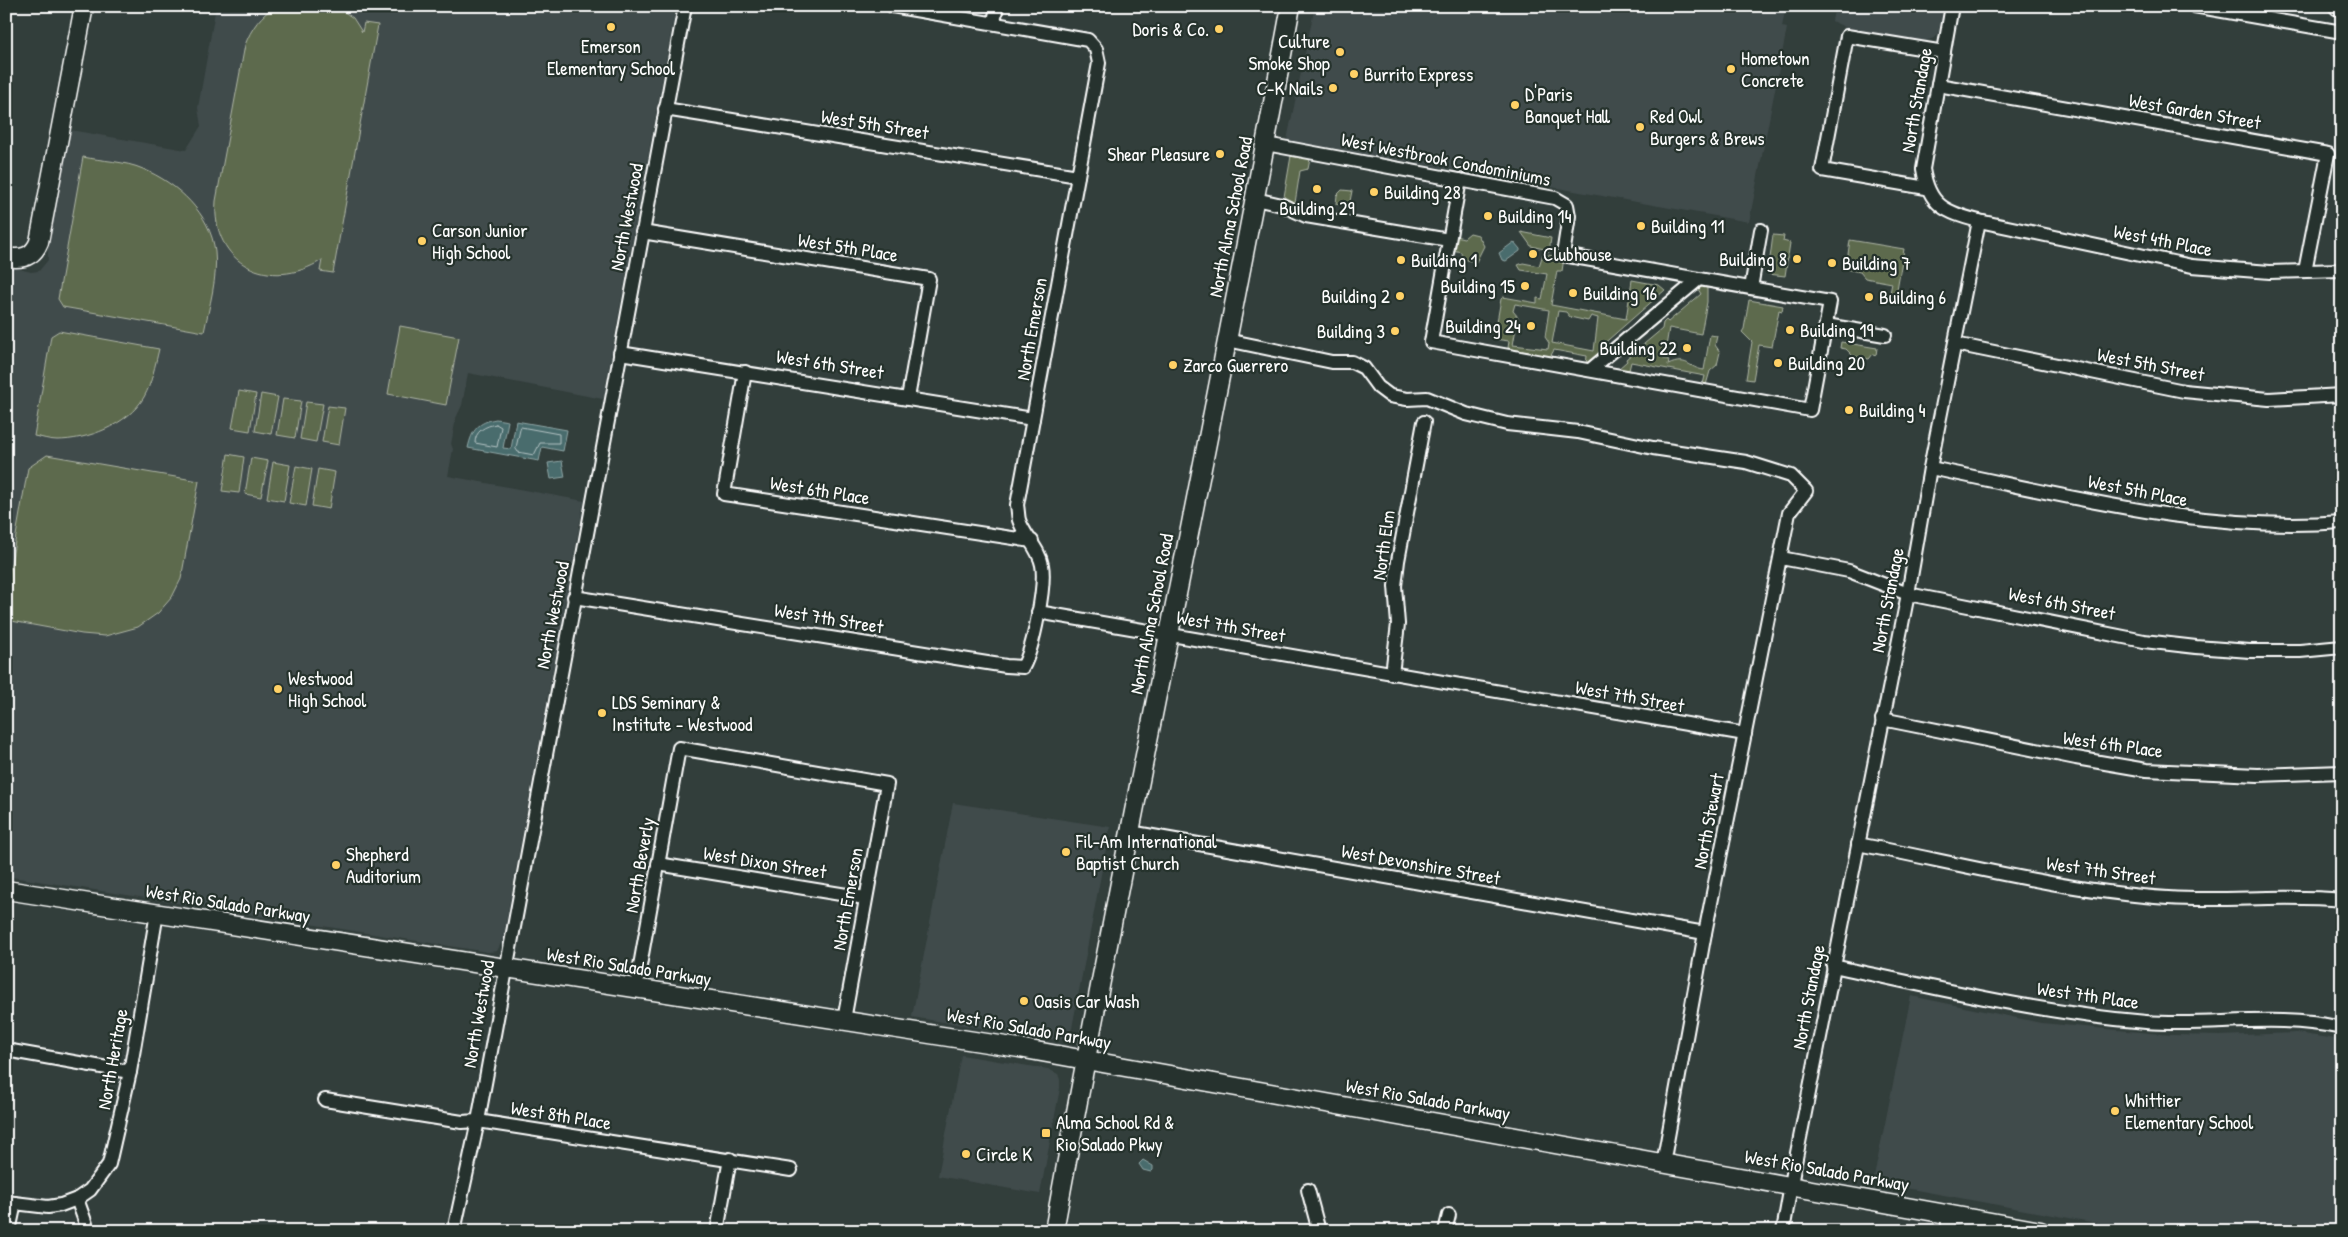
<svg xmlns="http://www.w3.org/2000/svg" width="2348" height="1237" font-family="'Patrick Hand',sans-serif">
<rect width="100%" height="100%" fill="#323e3b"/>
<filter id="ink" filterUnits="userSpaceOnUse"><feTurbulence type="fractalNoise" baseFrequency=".02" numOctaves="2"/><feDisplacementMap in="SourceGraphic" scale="10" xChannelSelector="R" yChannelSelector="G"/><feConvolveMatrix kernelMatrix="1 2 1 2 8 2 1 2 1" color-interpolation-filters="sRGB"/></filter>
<g filter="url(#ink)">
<!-- built -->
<g fill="#414b4c">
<polygon points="216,6 676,6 603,399 468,373 462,405 456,418 451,444 453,449 448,476 584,501 503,939 497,951 488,952 6,876 6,266 31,272 39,271 48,260 48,248 70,130 186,150 201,126 198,108"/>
<polygon points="1315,6 1786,6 1782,27 1787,28 1749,222 1287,140"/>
<polygon points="1835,6 1943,6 1939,31 1936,37 1926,41 1847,28 1832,21"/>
<polygon points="953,803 1110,827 1072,1028 1069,1035 1064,1039 1057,1040 912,1017"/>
<polygon points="1911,996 2041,1023 2171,1035 2220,1036 2296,1033 2342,1040 2342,1231 2140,1231 1873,1182"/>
<polygon points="961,1055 1048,1069 1058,1074 1060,1080 1060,1088 1040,1194 938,1176"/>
</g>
<!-- green -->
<g fill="#5d6b4d" stroke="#aeb5a6" fill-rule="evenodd">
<path d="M277 6H336L353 18 362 32 364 23 378 25 333 273 320 271 322 260C270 293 211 264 216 201L245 45C251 29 261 14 277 6Z"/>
<polygon points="1298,155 1310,159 1308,169 1300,171 1295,203 1284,197 1291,156"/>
<path d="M83 157C102 161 125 161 143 169 177 183 211 214 215 252 218 277 209 307 204 332L63 307 58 299Z"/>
<polygon points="1342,190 1352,191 1349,206 1336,204 1337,195"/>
<polygon points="1521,232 1551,238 1549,252 1544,252 1544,249 1531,246"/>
<polygon points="1470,233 1478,235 1484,246 1476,262 1462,259 1461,252 1453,250 1455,236 1464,238"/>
<polygon points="1773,235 1784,236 1783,241 1790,243 1785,276 1768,274"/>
<polygon points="1850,240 1904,249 1896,295 1890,293 1892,283 1865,278 1860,272 1846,269"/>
<path d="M1543 254 1564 258 1562 271H1557L1551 305 1626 319 1632 280 1659 285 1665 290 1600 347 1604 352 1589 364H1586L1587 356 1554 350 1550 357 1508 348 1509 341 1494 339 1501 299 1503 297 1537 303V298L1542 299 1547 274 1521 270 1518 265 1523 263 1539 266ZM1515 304 1549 310 1545 337 1549 343 1548 349 1513 345 1518 317 1513 311ZM1558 311 1566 312 1570 317 1588 321 1591 316 1598 318 1594 351 1552 343Z"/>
<path d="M1707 285V302L1701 334 1669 328 1664 359 1669 360 1668 365C1688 356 1688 368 1704 370L1710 335 1717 336 1715 345 1720 352 1717 365 1710 371 1706 385 1703 384 1705 376 1631 362 1629 370 1618 369 1627 361 1626 359 1662 329 1663 323 1666 320 1668 322 1701 294 1698 289 1699 286Z"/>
<polygon points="1749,300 1783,306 1782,311 1779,310 1772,347 1759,345 1753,380 1746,379 1752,342 1742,332 1744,329"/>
<polygon points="400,326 459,337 446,405 388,394"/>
<path d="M59 331 159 349C155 365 152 383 144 397 128 425 87 440 57 440 49 440 41 437 34 436L51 336Z"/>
<polygon points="1841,342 1877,348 1876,355 1873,354 1869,359 1853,356 1846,349 1840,348"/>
<polygon points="239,391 256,394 250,431 232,428"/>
<polygon points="261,394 278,397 271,434 255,431"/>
<polygon points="283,399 301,401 295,438 277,435"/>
<polygon points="306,402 323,404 316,442 300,439"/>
<polygon points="328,406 345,408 339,445 322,442"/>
<polygon points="228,454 244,457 239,493 222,491"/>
<polygon points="47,455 199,481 181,579 172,597 158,613 138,627 105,636 82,634 6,620 6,592 28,468"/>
<polygon points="251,458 268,461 261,497 245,494"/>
<polygon points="273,462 290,465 284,501 267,498"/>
<polygon points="296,466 312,469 306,506 289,503"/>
<polygon points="318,469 335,472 329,509 312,506"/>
</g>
<!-- water -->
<g fill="#486c6d" stroke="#91a7a7">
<polygon points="1514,242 1520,249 1520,251 1506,261 1502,260 1499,253"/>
<path d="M496 419 508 421 503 448 511 449 516 421 567 430 563 451 542 447 539 461 468 448C472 430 478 422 496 419Z"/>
<polygon points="562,461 565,477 551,479 548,463"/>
<polygon points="1143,1160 1153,1166 1153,1170 1151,1172 1143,1170 1139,1164"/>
</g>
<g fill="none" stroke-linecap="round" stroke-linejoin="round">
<!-- shore -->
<g stroke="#b6c4c5" stroke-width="1">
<path d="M496 424 501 427 497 447 475 443C475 431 485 426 496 424Z"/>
<polygon points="521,427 559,434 559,443 540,443 534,455 518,452 516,449"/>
</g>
<!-- street casing -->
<g stroke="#fff" stroke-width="16">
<g id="street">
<polyline points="2194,6 2342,32"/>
<polyline points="994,22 997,6"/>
<polyline points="1938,85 2328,154 2305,271"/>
<polyline points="665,109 1078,176"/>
<polyline points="1266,144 1555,198 1567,205 1569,216 1563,255 1830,302 1810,410 1431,342 1460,180"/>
<polyline points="1926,188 1822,170 1847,36 1944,52"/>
<polyline points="1255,199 1282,205 1306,216 1449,240"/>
<polyline points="1979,221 2192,266 2270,272 2342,270"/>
<polyline points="642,232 929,279 908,398"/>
<polyline points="1751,288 1761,230"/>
<polyline points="1826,325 1885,335"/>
<polyline points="1227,340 1332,362 1352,362 1364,368 1378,387 1390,396 1407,399 1427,398 1466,414 1507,424 1578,432 1653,448 1746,462 1791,476 1806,491 1789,513 1705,933 1663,1164"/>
<polyline points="1955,344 2184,391 2269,399 2342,395"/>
<polyline points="620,353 1033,419"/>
<polyline points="1590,370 1699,279"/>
<polyline points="745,372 724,494 1032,541"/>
<path d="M1930 468C2066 495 2202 533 2342 522"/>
<polyline points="1781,558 1849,571 1908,594 2144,641 2196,647 2250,651 2300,651 2342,647"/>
<path d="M574 597 1006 666 1023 667C1033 649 1046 586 1042 565 1039 548 1024 536 1019 520 1018 516 1018 510 1017 505L1099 63 1096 49 1088 40 892 6"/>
<polyline points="1038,612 1745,734"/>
<polyline points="1392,674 1398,624 1395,586 1398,561 1424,422"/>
<polyline points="1882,719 2076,758 2146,770 2258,775 2342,772"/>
<polyline points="1130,832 1705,933"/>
<path d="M1858 844C1961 864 2064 891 2168 898 2226 902 2284 894 2342 900"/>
<polyline points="658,864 865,898"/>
<path d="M1833 966C1937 988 2040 1013 2146 1022 2213 1027 2275 1013 2342 1028"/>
<polyline points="636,988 679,748 887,784 844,1020"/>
<polyline points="6,1050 130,1072"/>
<polyline points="325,1100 462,1122 478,1121 791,1170"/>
<polyline points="1308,1190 1319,1231"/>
<polyline points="77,1199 86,1224"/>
<polyline points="6,1202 48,1207 61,1205 77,1199 90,1190 109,1164 130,1072 157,913"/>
<polyline points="9,1231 15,1203"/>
<polyline points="454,1231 478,1121 685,6"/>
<polyline points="717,1231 730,1159"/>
<polyline points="1445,1231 1449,1215"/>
<path d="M1783 1231 1794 1168 1908 594 1930 468 1979 221C1945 212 1929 206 1923 169L1952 6"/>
<polyline points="1947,1231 1949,1214"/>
</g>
</g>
<!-- secondary casing -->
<g stroke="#fff" stroke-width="21">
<g id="secondary">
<polyline points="2338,6 2342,7"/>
<path d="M6 257C22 260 33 257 39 242L84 6"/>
<polyline points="6,890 1019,1048 2041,1231"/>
<path d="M1054 1231C1128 822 1216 415 1291 6"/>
</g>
</g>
<!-- street -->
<use href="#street" stroke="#26332d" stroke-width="12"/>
<!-- secondary -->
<use href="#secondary" stroke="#26332d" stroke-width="18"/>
</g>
</g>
<!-- markers -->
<g fill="#ffd166" stroke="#26332d" stroke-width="2">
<circle cx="611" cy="27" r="5"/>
<circle cx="1219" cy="29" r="5"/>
<circle cx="1340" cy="52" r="5"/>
<circle cx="1731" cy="69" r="5"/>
<circle cx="1354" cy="74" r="5"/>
<circle cx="1333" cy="88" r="5"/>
<circle cx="1515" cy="105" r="5"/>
<circle cx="1640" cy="127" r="5"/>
<circle cx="1220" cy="154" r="5"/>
<circle cx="1317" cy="189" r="5"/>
<circle cx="1374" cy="192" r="5"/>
<circle cx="1488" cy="216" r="5"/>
<circle cx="1641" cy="226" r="5"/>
<circle cx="422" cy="241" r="5"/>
<circle cx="1533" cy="254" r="5"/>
<circle cx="1797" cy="259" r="5"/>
<circle cx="1401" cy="260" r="5"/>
<circle cx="1832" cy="263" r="5"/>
<circle cx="1525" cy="286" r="5"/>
<circle cx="1573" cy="293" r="5"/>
<circle cx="1400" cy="296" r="5"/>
<circle cx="1869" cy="297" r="5"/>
<circle cx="1531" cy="326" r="5"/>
<circle cx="1790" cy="330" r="5"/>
<circle cx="1395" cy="331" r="5"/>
<circle cx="1687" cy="348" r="5"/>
<circle cx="1778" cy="363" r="5"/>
<circle cx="1173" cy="365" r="5"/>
<circle cx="1849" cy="410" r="5"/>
<circle cx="278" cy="689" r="5"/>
<circle cx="602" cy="713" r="5"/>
<circle cx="1066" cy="852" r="5"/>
<circle cx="336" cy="865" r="5"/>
<circle cx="1024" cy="1001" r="5"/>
<circle cx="2115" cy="1111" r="5"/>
<rect x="1041" y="1128" width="10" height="10" rx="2.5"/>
<circle cx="966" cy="1154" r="5"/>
</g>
<g text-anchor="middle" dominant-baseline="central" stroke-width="4.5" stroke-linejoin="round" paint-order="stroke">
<!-- poi labels -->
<g font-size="19" fill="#fff" stroke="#26332d" text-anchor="start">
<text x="1209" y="29" text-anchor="end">Doris &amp; Co.</text>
<text x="1330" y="41" text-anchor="end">Culture<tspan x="1330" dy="22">Smoke Shop</tspan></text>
<text x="611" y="46" text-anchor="middle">Emerson<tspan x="611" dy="22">Elementary School</tspan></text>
<text x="1741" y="58">Hometown<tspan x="1741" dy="22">Concrete</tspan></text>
<text x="1364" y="74">Burrito Express</text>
<text x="1323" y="88" text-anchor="end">C-K Nails</text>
<text x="1525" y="94">D'Paris<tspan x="1525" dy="22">Banquet Hall</tspan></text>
<text x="1650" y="116">Red Owl<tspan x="1650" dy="22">Burgers &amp; Brews</tspan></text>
<text x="1210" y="154" text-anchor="end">Shear Pleasure</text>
<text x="1384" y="192">Building 28</text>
<text x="1317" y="208" text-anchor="middle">Building 29</text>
<text x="1498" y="216">Building 14</text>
<text x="1651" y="226">Building 11</text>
<text x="432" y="230">Carson Junior<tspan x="432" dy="22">High School</tspan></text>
<text x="1543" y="254">Clubhouse</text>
<text x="1787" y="259" text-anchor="end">Building 8</text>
<text x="1411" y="260">Building 1</text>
<text x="1842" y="263">Building 7</text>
<text x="1515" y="286" text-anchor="end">Building 15</text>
<text x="1583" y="293">Building 16</text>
<text x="1390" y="296" text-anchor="end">Building 2</text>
<text x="1879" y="297">Building 6</text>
<text x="1521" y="326" text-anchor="end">Building 24</text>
<text x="1800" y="330">Building 19</text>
<text x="1385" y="331" text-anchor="end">Building 3</text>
<text x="1677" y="348" text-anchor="end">Building 22</text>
<text x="1788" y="363">Building 20</text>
<text x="1183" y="365">Zarco Guerrero</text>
<text x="1859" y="410">Building 4</text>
<text x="288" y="678">Westwood<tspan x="288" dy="22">High School</tspan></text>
<text x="612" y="702">LDS Seminary &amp;<tspan x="612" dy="22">Institute - Westwood</tspan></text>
<text x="1076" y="841">Fil-Am International<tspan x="1076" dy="22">Baptist Church</tspan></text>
<text x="346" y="854">Shepherd<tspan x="346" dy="22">Auditorium</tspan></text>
<text x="1034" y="1001">Oasis Car Wash</text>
<text x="2125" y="1100">Whittier<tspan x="2125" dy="22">Elementary School</tspan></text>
<text x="1056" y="1122">Alma School Rd &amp;<tspan x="1056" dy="22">Rio Salado Pkwy</tspan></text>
<text x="976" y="1154">Circle K</text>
</g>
<!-- street labels -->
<g font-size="19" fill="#fff" stroke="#26332d">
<text transform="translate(1916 100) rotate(-80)">North Standage</text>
<text transform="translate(2195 111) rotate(10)">West Garden Street</text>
<text transform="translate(875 124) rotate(9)">West 5th Street</text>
<text transform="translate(1446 159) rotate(11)">West Westbrook Condominiums</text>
<text transform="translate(626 217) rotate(-79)">North Westwood</text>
<text transform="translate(1230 217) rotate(-79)">North Alma School Road</text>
<text transform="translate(2163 240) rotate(11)">West 4th Place</text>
<text transform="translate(848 247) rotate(9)">West 5th Place</text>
<text transform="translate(1031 329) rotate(-80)">North Emerson</text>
<text transform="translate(830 364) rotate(9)">West 6th Street</text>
<text transform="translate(2151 364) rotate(11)">West 5th Street</text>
<text transform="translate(820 490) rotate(9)">West 6th Place</text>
<text transform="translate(2138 490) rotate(11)">West 5th Place</text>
<text transform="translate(1383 545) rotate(-82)">North Elm</text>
<text transform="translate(1887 600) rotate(-79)">North Standage</text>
<text transform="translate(2062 603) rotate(11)">West 6th Street</text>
<text transform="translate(1151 614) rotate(-79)">North Alma School Road</text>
<text transform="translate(552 615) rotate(-79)">North Westwood</text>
<text transform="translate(829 618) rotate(9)">West 7th Street</text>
<text transform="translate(1231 626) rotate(10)">West 7th Street</text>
<text transform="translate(1630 696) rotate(10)">West 7th Street</text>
<text transform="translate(2113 744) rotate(8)">West 6th Place</text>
<text transform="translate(1708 821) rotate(-79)">North Stewart</text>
<text transform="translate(765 862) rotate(9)">West Dixon Street</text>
<text transform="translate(1421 864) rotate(10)">West Devonshire Street</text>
<text transform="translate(639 865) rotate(-80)">North Beverly</text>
<text transform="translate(2101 870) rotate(8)">West 7th Street</text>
<text transform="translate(847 899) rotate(-80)">North Emerson</text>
<text transform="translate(228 903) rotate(9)">West Rio Salado Parkway</text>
<text transform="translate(629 966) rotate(9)">West Rio Salado Parkway</text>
<text transform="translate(2088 995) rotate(8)">West 7th Place</text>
<text transform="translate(1808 997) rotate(-79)">North Standage</text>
<text transform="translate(478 1014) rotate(-80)">North Westwood</text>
<text transform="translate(1029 1028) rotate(10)">West Rio Salado Parkway</text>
<text transform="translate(112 1059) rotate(-80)">North Heritage</text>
<text transform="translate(1428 1099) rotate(10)">West Rio Salado Parkway</text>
<text transform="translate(561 1115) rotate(9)">West 8th Place</text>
<text transform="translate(1827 1170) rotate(10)">West Rio Salado Parkway</text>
</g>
</g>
<!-- margin -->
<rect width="2348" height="1237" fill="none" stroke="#26332d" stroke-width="25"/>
<rect x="12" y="12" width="2323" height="1212" fill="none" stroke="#fff" stroke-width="2" filter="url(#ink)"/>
</svg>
